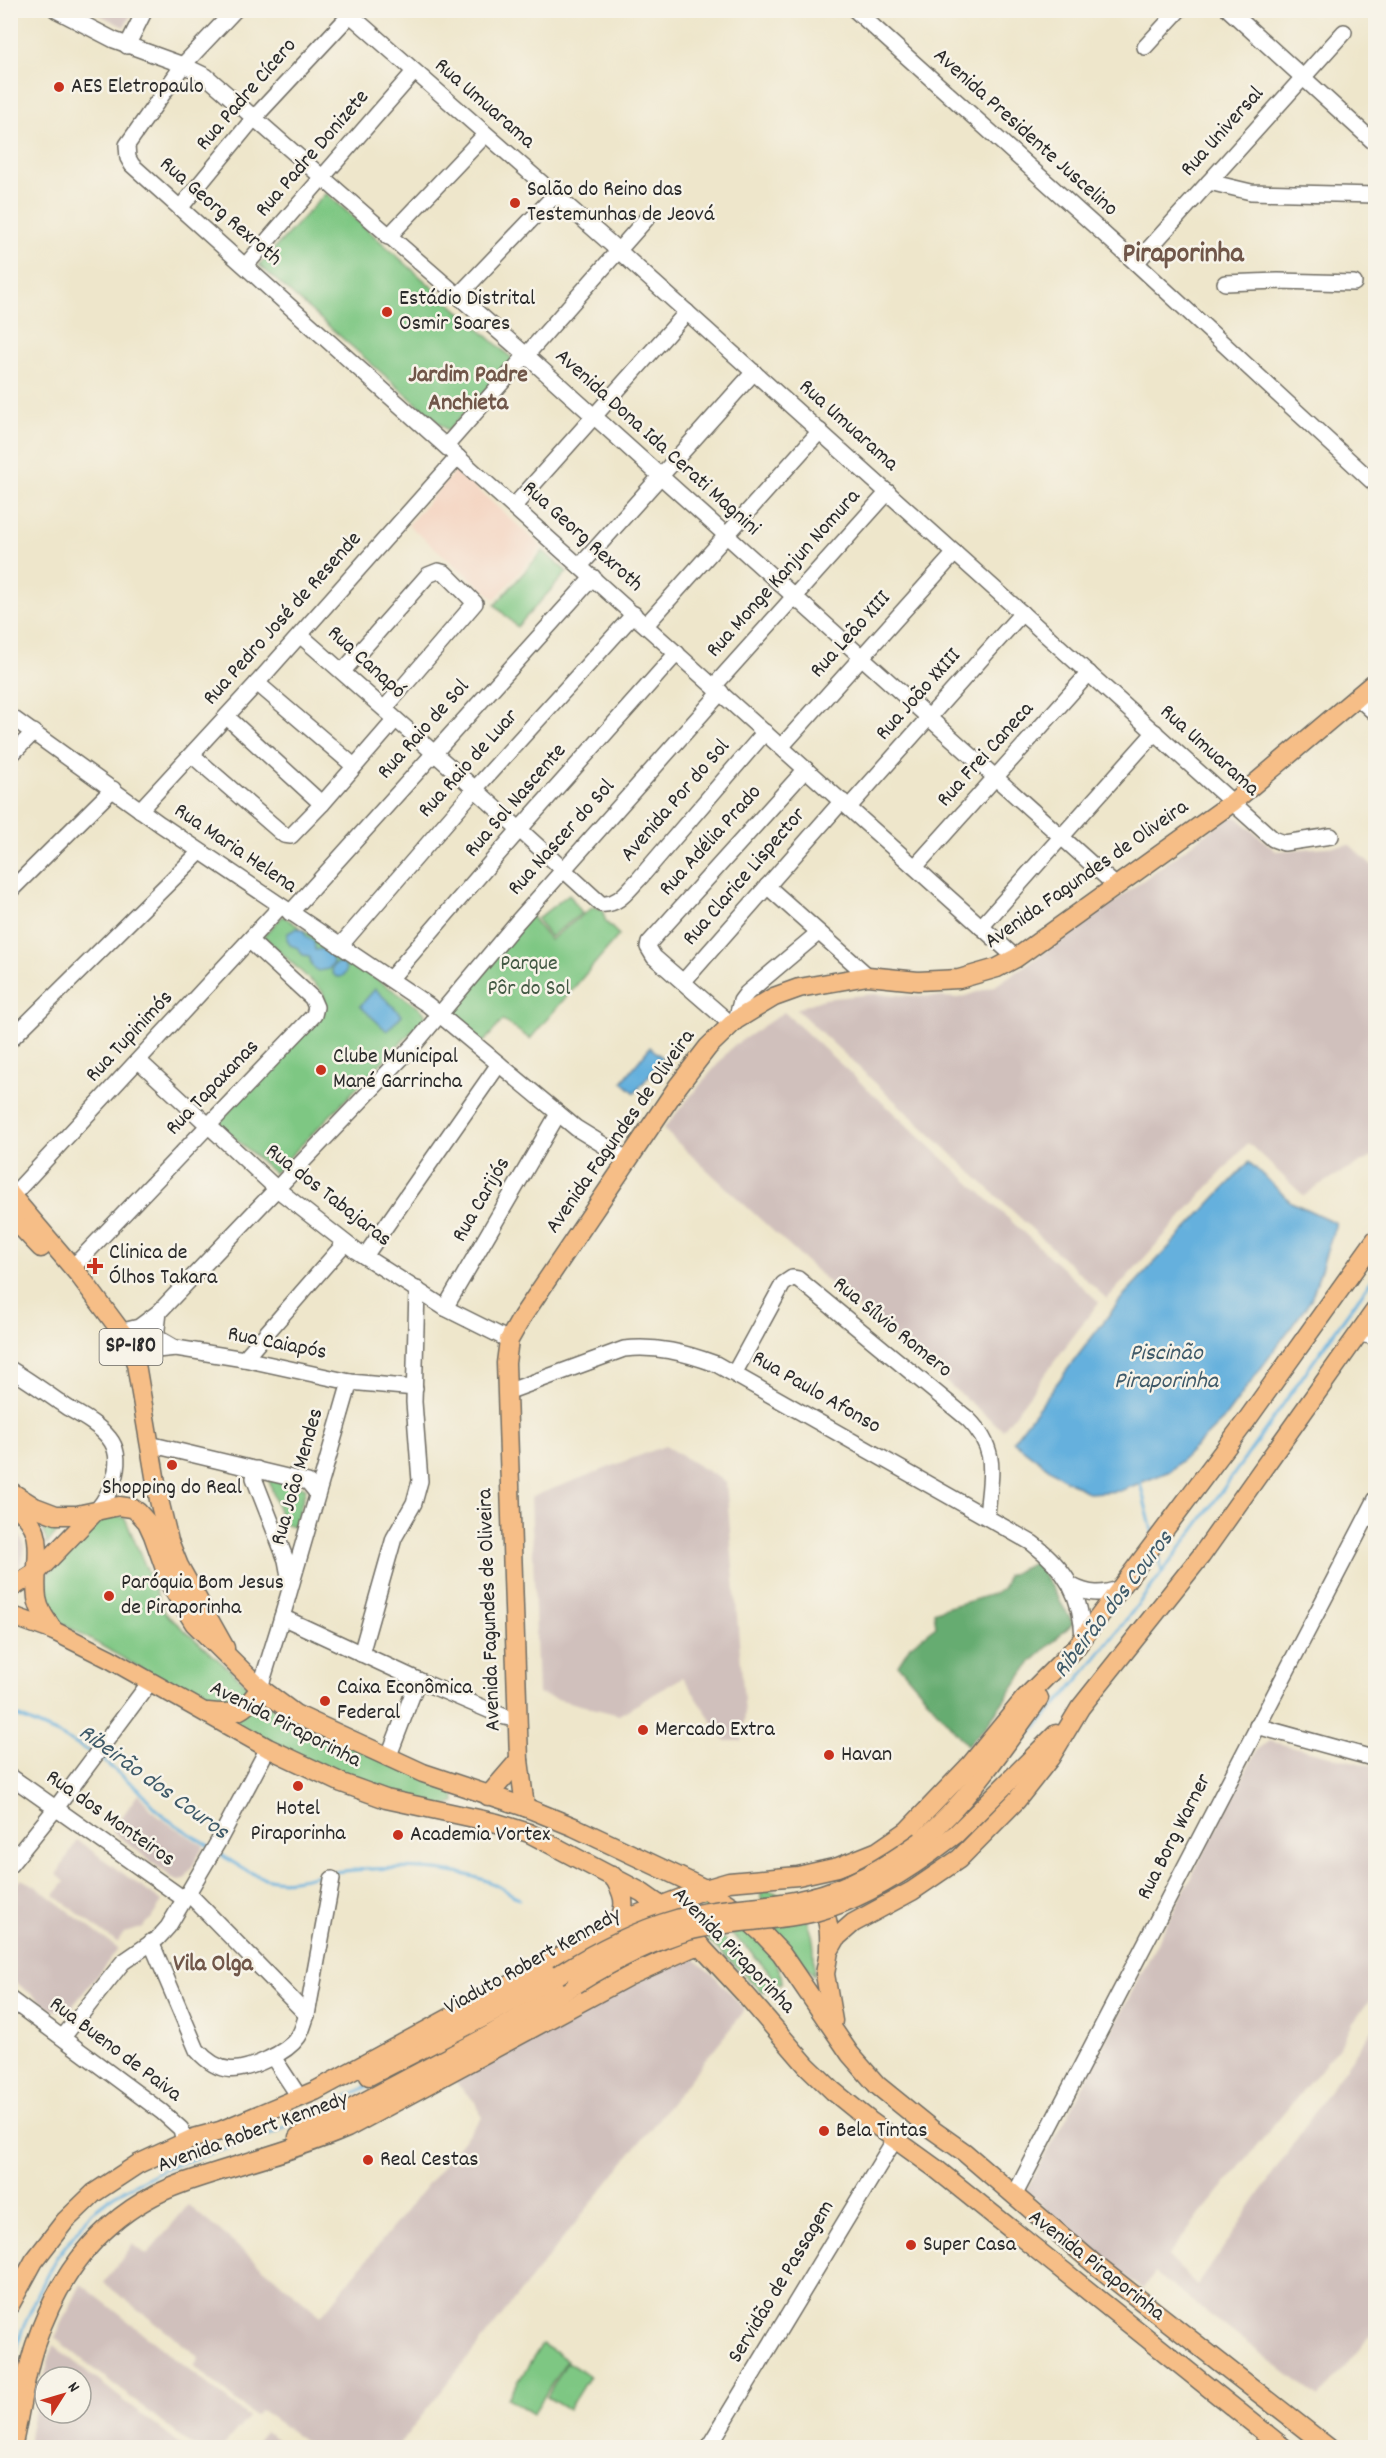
<svg xmlns="http://www.w3.org/2000/svg" width="1386" height="2458" font-family="Dekko,sans-serif">
<rect width="100%" height="100%" fill="#f7f3e8"/>
<filter id="ink" filterUnits="userSpaceOnUse"><feTurbulence type="fractalNoise" baseFrequency=".0167" numOctaves="2"/><feDisplacementMap in="SourceGraphic" scale="12" xChannelSelector="R" yChannelSelector="G"/><feConvolveMatrix kernelMatrix="1 2 1 2 8 2 1 2 1" color-interpolation-filters="sRGB"/></filter>
<filter id="wash" filterUnits="userSpaceOnUse"><feTurbulence type="fractalNoise" baseFrequency=".008" numOctaves="4" result="noise"/><feDisplacementMap in="SourceGraphic" scale="24" xChannelSelector="R" yChannelSelector="G"/><feGaussianBlur stdDeviation="1.35" result="paint"/><feColorMatrix in="noise" values="0 0 0 0 0 0 0 0 0 0 0 0 0 0 0 0 0 1.4 0 .05"/><feComposite in="paint" operator="in"/></filter>
<g filter="url(#wash)">
<rect width="100%" height="100%" fill="#eee6cb"/>
<!-- built -->
<polygon fill="#f4d3c0" points="456,470 542,547 495,599 408,525"/>
<!-- industrial -->
<g fill="#d0c0bc" fill-rule="evenodd">
<polygon points="92,11 133,11 124,27"/>
<polygon points="1230,816 1237,817 1276,851 1350,845 1375,868 1375,1155 1317,1186 1304,1196 1248,1143 1107,1299 796,1009 824,999 874,994 959,998 995,986 1061,941"/>
<polygon points="784,1012 1099,1302 1003,1430 828,1282 663,1129 732,1047"/>
<polygon points="665,1446 726,1482 745,1713 742,1741 725,1741 683,1677 619,1715 538,1694 531,1497"/>
<polygon points="11,1519 24,1544 24,1554 18,1571 11,1578"/>
<polygon points="1269,1741 1375,1767 1375,1993 1353,2022 1343,2042 1193,2223 1167,2257 1198,2285 1335,2082 1375,2026 1375,2330 1319,2398 1155,2273 1143,2289 1080,2243 1026,2190 1072,2108 1256,1751"/>
<polygon points="138,1794 158,1817 204,1846 185,1879 178,1880 171,1877 112,1831"/>
<polygon points="77,1840 162,1902 150,1920 142,1928 124,1933 117,1943 54,1895 65,1882 57,1874"/>
<polygon points="21,1879 35,1886 118,1949 68,2012 53,2010 11,1979 11,1891"/>
<polygon points="689,1955 713,1974 745,2010 397,2447 314,2447 261,2410 255,2416 194,2366 199,2357 104,2283 133,2244 147,2255 188,2205 321,2316 482,2117 475,2102 452,2079"/>
<polygon points="81,2284 249,2417 222,2447 194,2447 55,2338"/>
<path d="M53 2345 183 2447H28L30 2430ZM45 2377H81V2413H45Z"/>
<polygon points="265,2431 287,2447 252,2447"/>
</g>
<!-- green -->
<g fill="#7ec783" stroke="#547957" stroke-width="1.5">
<polygon points="326,193 514,360 448,431 259,265"/>
<polygon points="543,551 567,572 517,627 495,605"/>
<polygon points="569,894 582,913 550,937 537,919"/>
<polygon points="593,907 602,909 606,922 619,935 530,1039 503,1020 482,1044 445,1013 528,912 550,940"/>
<polygon points="283,916 421,1009 425,1014 425,1018 274,1173 218,1123 320,1014 325,1004 323,992 263,936"/>
<polygon points="268,1477 306,1488 295,1526 283,1524"/>
<path d="M113 1514 125 1518 165 1613 286 1719 454 1790 455 1803 440 1808 396 1797 285 1751 58 1621C47 1611 40 1598 44 1583 48 1570 88 1528 100 1519 104 1517 109 1516 113 1514Z"/>
<polygon points="41,1522 61,1528 47,1544"/>
<path d="M760 1887C810 1903 816 1927 814 1975 792 1950 760 1923 760 1887Z"/>
<path d="M702 1901C728 1909 781 1954 782 1982L780 1985 752 1953 698 1904Z"/>
<path d="M688 1908C719 1933 747 1958 772 1988V1991H761L702 1934Z"/>
<polygon points="542,2344 567,2360 533,2414 508,2398"/>
<polygon points="567,2362 589,2376 568,2410 547,2397"/>
</g>
<!-- forest -->
<path fill="#66ac71" stroke="#486c4e" stroke-width="1.5" d="M1036 1562 1073 1623 1031 1662 984 1729 967 1745 898 1665 910 1646 936 1626 934 1612C948 1606 995 1596 1002 1589 1005 1586 1006 1580 1007 1576Z"/>
<!-- water -->
<g fill="#65b0dd" stroke="#486e84" stroke-width="1.5">
<polygon points="297,928 303,930 307,938 314,941 315,950 324,949 331,952 333,963 329,969 318,971 312,966 309,956 303,955 298,948 290,945 287,939 288,933"/>
<circle cx="339" cy="970" r="7"/>
<polygon points="375,989 402,1015 387,1031 360,1006"/>
<polygon points="650,1047 663,1058 635,1093 622,1082"/>
<polygon points="1249,1162 1291,1202 1336,1223 1311,1300 1223,1420 1170,1471 1120,1491 1089,1493 1059,1476 1013,1441 1124,1295"/>
</g>
<g fill="none" stroke-linecap="round" stroke-linejoin="round">
<!-- stream -->
<g stroke="#65b0dd" stroke-width="3">
<polyline points="1140,1483 1153,1535"/>
<polyline points="1157,1550 1162,1572"/>
<polyline points="10,1713 56,1733 92,1753"/>
<polyline points="100,1758 138,1789 164,1817 209,1846"/>
<path d="M1006 1759C1035 1728 1065 1697 1091 1664 1193 1539 1281 1404 1376 1274"/>
<path d="M217 1852C234 1863 253 1877 274 1880 293 1883 314 1875 333 1872 381 1867 446 1864 492 1883 501 1887 511 1894 519 1899"/>
<polyline points="10,2380 14,2359 22,2330 45,2279 56,2258 92,2212 114,2195 168,2167 271,2134 472,2035"/>
</g>
</g>
</g>
<g filter="url(#ink)">
<g fill="none" stroke-linecap="round" stroke-linejoin="round">
<!-- minor casing -->
<g stroke="#6f6c63" stroke-width="18">
<g id="minor">
<polyline points="56,10 114,40 183,65 206,76 527,356 1116,886"/>
<polyline points="235,10 183,65 127,145 128,158 132,165 1016,958"/>
<polyline points="345,10 620,252 1273,839 1284,843 1331,836"/>
<polyline points="855,10 1136,263 1376,485"/>
<polyline points="1229,10 1376,144"/>
<polyline points="127,46 145,10"/>
<polyline points="1145,47 1179,10"/>
<polyline points="1209,182 1251,192 1376,195"/>
<polyline points="180,208 254,118 350,15"/>
<polyline points="388,237 485,135"/>
<polyline points="1136,263 1344,32"/>
<polyline points="246,265 414,72"/>
<polyline points="1225,283 1278,281 1354,283"/>
<polyline points="458,296 555,195"/>
<polyline points="446,446 648,217"/>
<polyline points="514,506 687,312"/>
<polyline points="580,566 754,372"/>
<polyline points="646,625 820,431"/>
<path d="M300 635 475 789 601 904C618 906 628 890 639 879L765 732"/>
<polyline points="343,671 428,575 438,571 445,573 475,603 385,708"/>
<polyline points="257,683 354,766"/>
<polyline points="714,686 888,492"/>
<polyline points="1357,697 1376,714"/>
<polyline points="10,716 160,824 428,1005 576,1128 628,1160"/>
<polyline points="227,717 322,804"/>
<polyline points="781,747 955,553"/>
<polyline points="192,755 284,835 291,836 322,804 395,720"/>
<polyline points="10,756 34,732"/>
<polyline points="849,807 1022,613"/>
<polyline points="140,810 257,683 458,457"/>
<polyline points="915,867 1089,673"/>
<polyline points="767,886 868,976"/>
<polyline points="10,891 113,789"/>
<polyline points="290,913 593,577"/>
<polyline points="981,927 1155,732"/>
<polyline points="340,946 475,789 634,614"/>
<polyline points="390,979 519,830 677,653"/>
<polyline points="683,982 842,801"/>
<polyline points="736,1020 741,1001 747,993 818,933"/>
<polyline points="731,1024 654,957 648,947 649,943 806,769"/>
<polyline points="10,1040 200,852"/>
<polyline points="139,1061 277,1189 356,1251 445,1308 509,1340"/>
<polyline points="12,1196 280,907"/>
<polyline points="365,1256 499,1064"/>
<polyline points="73,1267 314,1015 316,1007 312,998 250,941"/>
<polyline points="445,1308 558,1114"/>
<polyline points="159,1312 156,1337 175,1348"/>
<polyline points="123,1331 139,1327 159,1312 414,1045 518,921 721,692"/>
<polyline points="1359,1334 1376,1337"/>
<polyline points="244,1359 345,1243"/>
<polyline points="136,1364 142,1354 147,1351 176,1348 244,1359 350,1382 415,1388"/>
<path d="M10 1369C30 1381 49 1395 68 1408 82 1416 99 1425 109 1438 126 1459 112 1492 97 1510"/>
<path d="M735 1372 783 1284 792 1278 798 1279 968 1419C1000 1451 990 1475 987 1516"/>
<path d="M507 1392 624 1349C656 1345 686 1353 716 1364L1032 1543C1066 1569 1082 1596 1083 1639"/>
<polyline points="149,1444 308,1482 317,1493"/>
<polyline points="257,1469 254,1478 286,1560 290,1582"/>
<path d="M1072 1586C1089 1595 1103 1595 1120 1588"/>
<polyline points="282,1617 418,1680 505,1717 518,1720"/>
<polyline points="361,1654 394,1538 414,1503 420,1481 414,1402 417,1289"/>
<polyline points="260,1688 282,1617 350,1382"/>
<polyline points="1257,1726 1376,1759"/>
<polyline points="388,1758 418,1680"/>
<polyline points="10,1776 184,1899"/>
<polyline points="10,1865 56,1808 150,1682"/>
<polyline points="188,1893 307,2015"/>
<path d="M151 1942 197 2050C220 2076 239 2073 268 2059 279 2054 291 2047 298 2037 303 2030 304 2022 307 2015L332 1879"/>
<polyline points="10,1999 162,2112 181,2129 184,2142"/>
<polyline points="63,2037 123,1962 158,1938 168,1927 218,1842 268,1748"/>
<polyline points="273,2057 300,2098"/>
<polyline points="1014,2196 1376,1499"/>
<polyline points="708,2448 895,2139"/>
</g>
</g>
<!-- major casing -->
<g stroke="#6f6c63" stroke-width="21">
<g id="major">
<polyline points="10,1194 79,1275 129,1342 136,1364 159,1500 169,1541 179,1566 225,1648"/>
<polyline points="10,1221 22,1228 41,1248"/>
<polyline points="10,1491 35,1507 56,1515 77,1515 119,1506 132,1508 138,1512 147,1522 153,1535 171,1586 194,1623 260,1688 295,1714 423,1773 525,1807 574,1827 705,1889 733,1907 763,1934 781,1953 850,2054 877,2085 930,2128 964,2152 1098,2267 1329,2448"/>
<path d="M10 1502C53 1532 32 1557 37 1598 39 1611 47 1621 54 1631"/>
<polyline points="10,1589 38,1571 95,1512"/>
<polyline points="10,1615 54,1631 110,1659 268,1748 342,1783 386,1799 497,1823 529,1833 641,1892 661,1906 681,1925 746,1995 807,2066 833,2091 870,2121 935,2168 1284,2448"/>
<path d="M208 1712C238 1715 243 1713 260 1688"/>
<polyline points="488,1796 519,1760"/>
<polyline points="525,1807 519,1760 506,1363 509,1340 522,1317 678,1086 708,1047 736,1020 774,997 799,988 868,976 918,981 959,979 997,968 1016,958 1233,802 1376,681"/>
<path d="M921 1841C968 1801 1003 1748 1039 1698"/>
<polyline points="929,1854 956,1834 1056,1734"/>
<path d="M613 1876C623 1893 628 1904 618 1922"/>
<path d="M815 1896C828 1913 830 1928 829 1949"/>
<polyline points="833,2021 825,1974 829,1951 837,1937 853,1923 912,1891 959,1859 1016,1801 1050,1758 1080,1708 1201,1556 1376,1309"/>
<polyline points="369,2076 492,2013 558,1975"/>
<polyline points="298,2137 488,2036 576,1984"/>
<polyline points="10,2305 34,2261 65,2221 94,2193 138,2164 194,2138 220,2131 315,2091 536,1971 618,1922 705,1889 729,1882 798,1876 838,1867 878,1851 907,1831 971,1764 1025,1698 1077,1646 1246,1421 1376,1239"/>
<path d="M12 2448C20 2414 24 2378 35 2345 60 2270 107 2210 183 2183 237 2164 294 2151 347 2128L627 1977 691 1948 701 1946"/>
</g>
</g>
<!-- minor -->
<use href="#minor" stroke="#fff" stroke-width="15"/>
<!-- major -->
<use href="#major" stroke="#f6be87" stroke-width="18"/>
<!-- major-bridge casing -->
<g stroke="#6f6c63" stroke-width="21" stroke-linecap="butt">
<g id="major-bridge">
<path d="M558 1975C596 1951 634 1931 677 1919 720 1906 765 1909 808 1898 850 1888 886 1866 921 1841"/>
<path d="M576 1984C610 1963 648 1942 688 1931 729 1920 773 1922 815 1912 857 1901 894 1879 929 1854"/>
</g>
</g>
<!-- major-bridge -->
<use href="#major-bridge" stroke="#f6be87" stroke-width="18"/>
</g>
</g>
<!-- markers -->
<g fill="#c8321e" stroke="#f7f3e8" stroke-width="2">
<circle cx="59" cy="87" r="6"/>
<circle cx="515" cy="203" r="6"/>
<circle cx="387" cy="312" r="6"/>
<circle cx="321" cy="1070" r="6"/>
<path d="M92 1257h6v6h6v6h-6v6h-6v-6h-6v-6h6z"/>
<circle cx="172" cy="1465" r="6"/>
<circle cx="109" cy="1596" r="6"/>
<circle cx="325" cy="1701" r="6"/>
<circle cx="643" cy="1730" r="6"/>
<circle cx="829" cy="1755" r="6"/>
<circle cx="298" cy="1786" r="6"/>
<circle cx="398" cy="1835" r="6"/>
<circle cx="824" cy="2131" r="6"/>
<circle cx="368" cy="2160" r="6"/>
<circle cx="911" cy="2245" r="6"/>
</g>
<g text-anchor="middle" dominant-baseline="central" stroke-width="5" stroke-linejoin="round" paint-order="stroke">
<!-- shield labels -->
<rect fill="#f7f3e8" stroke="#686764" stroke-width="1.5" x="99.5" y="1329" width="63" height="36" rx="4.5"/>
<g font-size="21" font-weight="bold" fill="#2b2b2b">
<text x="131" y="1347">SP-180</text>
</g>
<!-- poi labels -->
<g font-size="22" fill="#2b2b2b" stroke="#f7f3e8" text-anchor="start">
<text x="71" y="87">AES Eletropaulo</text>
<text x="527" y="190">Salão do Reino das<tspan x="527" dy="25">Testemunhas de Jeová</tspan></text>
<text x="399" y="299">Estádio Distrital<tspan x="399" dy="25">Osmir Soares</tspan></text>
<text x="333" y="1057">Clube Municipal<tspan x="333" dy="25">Mané Garrincha</tspan></text>
<text x="109" y="1253">Clinica de<tspan x="109" dy="25">Ólhos Takara</tspan></text>
<text x="172" y="1488" text-anchor="middle">Shopping do Real</text>
<text x="121" y="1583">Paróquia Bom Jesus<tspan x="121" dy="25">de Piraporinha</tspan></text>
<text x="337" y="1688">Caixa Econômica<tspan x="337" dy="25">Federal</tspan></text>
<text x="655" y="1730">Mercado Extra</text>
<text x="841" y="1755">Havan</text>
<text x="298" y="1809" text-anchor="middle">Hotel<tspan x="298" dy="25">Piraporinha</tspan></text>
<text x="410" y="1835">Academia Vortex</text>
<text x="836" y="2131">Bela Tintas</text>
<text x="380" y="2160">Real Cestas</text>
<text x="923" y="2245">Super Casa</text>
</g>
<!-- street labels -->
<g font-size="22" fill="#2b2b2b" stroke="#f7f3e8">
<text transform="translate(247 95) rotate(-49)">Rua Padre Cícero</text>
<text transform="translate(484 104) rotate(41)">Rua Umuarama</text>
<text transform="translate(1223 132) rotate(-48)">Rua Universal</text>
<text transform="translate(1025 133) rotate(42)">Avenida Presidente Juscelino</text>
<text transform="translate(313 154) rotate(-49)">Rua Padre Donizete</text>
<text transform="translate(220 212) rotate(41)">Rua Georg Rexroth</text>
<text transform="translate(848 426) rotate(42)">Rua Umuarama</text>
<text transform="translate(657 443) rotate(42)">Avenida Dona Ida Cerati Magnini</text>
<text transform="translate(582 537) rotate(42)">Rua Georg Rexroth</text>
<text transform="translate(784 574) rotate(-48)">Rua Monge Kanjun Nomura</text>
<text transform="translate(283 619) rotate(-48)">Rua Pedro José de Resende</text>
<text transform="translate(851 635) rotate(-48)">Rua Leão XIII</text>
<text transform="translate(366 663) rotate(42)">Rua Canapó</text>
<text transform="translate(919 695) rotate(-48)">Rua João XXIII</text>
<text transform="translate(424 730) rotate(-48)">Rua Raio de Sol</text>
<text transform="translate(1209 751) rotate(42)">Rua Umuarama</text>
<text transform="translate(986 755) rotate(-48)">Rua Frei Caneca</text>
<text transform="translate(469 764) rotate(-48)">Rua Raio de Luar</text>
<text transform="translate(516 801) rotate(-49)">Rua Sol Nascente</text>
<text transform="translate(676 801) rotate(-49)">Avenida Por do Sol</text>
<text transform="translate(562 838) rotate(-48)">Rua Nascer do Sol</text>
<text transform="translate(711 841) rotate(-48)">Rua Adélia Prado</text>
<text transform="translate(235 849) rotate(34)">Rua Maria Helena</text>
<text transform="translate(1087 875) rotate(-35)">Avenida Fagundes de Oliveira</text>
<text transform="translate(745 877) rotate(-49)">Rua Clarice Lispector</text>
<text transform="translate(130 1037) rotate(-47)">Rua Tupinimós</text>
<text transform="translate(213 1088) rotate(-46)">Rua Tapaxanas</text>
<text transform="translate(621 1132) rotate(-55)">Avenida Fagundes de Oliveira</text>
<text transform="translate(328 1196) rotate(38)">Rua dos Tabajaras</text>
<text transform="translate(482 1200) rotate(-60)">Rua Carijós</text>
<text transform="translate(892 1328) rotate(39)">Rua Sílvio Romero</text>
<text transform="translate(277 1344) rotate(11)">Rua Caiapós</text>
<text transform="translate(816 1393) rotate(30)">Rua Paulo Afonso</text>
<text transform="translate(298 1477) rotate(-74)">Rua João Mendes</text>
<text transform="translate(490 1610) rotate(-92)">Avenida Fagundes de Oliveira</text>
<text transform="translate(285 1725) rotate(27)">Avenida Piraporinha</text>
<text transform="translate(110 1819) rotate(35)">Rua dos Monteiros</text>
<text transform="translate(1175 1837) rotate(-63)">Rua Borg Warner</text>
<text transform="translate(733 1951) rotate(46)">Avenida Piraporinha</text>
<text transform="translate(533 1962) rotate(-29)">Viaduto Robert Kennedy</text>
<text transform="translate(115 2050) rotate(37)">Rua Bueno de Paiva</text>
<text transform="translate(253 2133) rotate(-20)">Avenida Robert Kennedy</text>
<text transform="translate(1096 2266) rotate(38)">Avenida Piraporinha</text>
<text transform="translate(782 2282) rotate(-59)">Servidão de Passagem</text>
</g>
<!-- park labels -->
<g font-size="22" fill="#445a45" stroke="#f7f3e8">
<text x="529" y="964">Parque<tspan x="529" dy="25">Pôr do Sol</tspan></text>
</g>
<!-- neighbourhood labels -->
<g font-size="24" font-weight="bold" fill="#705649" stroke="#f7f3e8">
<text x="468" y="376">Jardim Padre<tspan x="468" dy="28">Anchieta</tspan></text>
<text x="213" y="1965">Vila Olga</text>
</g>
<!-- water labels -->
<g font-size="24" font-style="italic" fill="#3f5a69" stroke="#f7f3e8">
<text x="1166" y="1354">Piscinão<tspan x="1166" dy="28">Piraporinha</tspan></text>
<text transform="translate(1114 1605) rotate(-52)">Ribeirão dos Couros</text>
<text transform="translate(153 1783) rotate(36)">Ribeirão dos Couros</text>
</g>
<!-- district labels -->
<g font-size="28" font-weight="bold" fill="#705649" stroke="#f7f3e8">
<text x="1183" y="256">Piraporinha</text>
</g>
</g>
<!-- margin -->
<rect width="1386" height="2458" fill="none" stroke="#f7f3e8" stroke-width="36"/>
<!-- north arrow -->
<g transform="translate(63 2395) rotate(53)"><circle r="28" fill="#f7f3e8" stroke="#a5a39c" stroke-width="1.5"/>
<path d="M0-4.5L10 22L0 15L-10 22Z" fill="#c8321e"/>
<text y="-9" font-size="16" font-weight="bold" text-anchor="middle" fill="#2b2b2b">N</text>
</g>
</svg>
